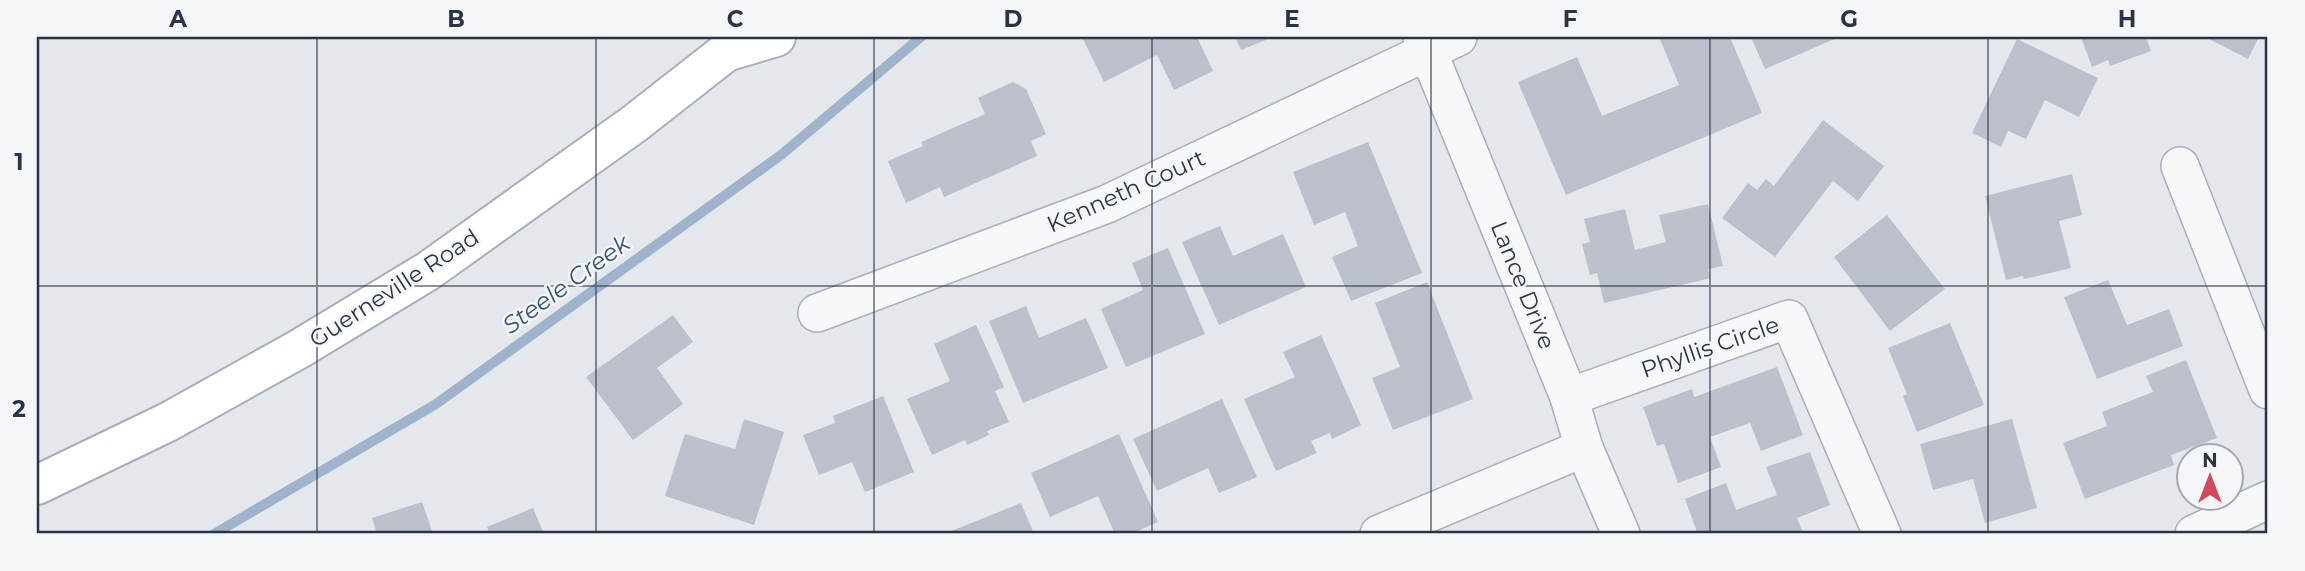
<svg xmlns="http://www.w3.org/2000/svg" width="2305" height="571" font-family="Montserrat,sans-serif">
<rect width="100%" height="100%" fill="#e4e7ec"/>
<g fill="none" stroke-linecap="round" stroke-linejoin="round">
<!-- stream -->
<polyline stroke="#9fb4cc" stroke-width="10" points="214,534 436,404 781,155 921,37"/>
</g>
<!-- building -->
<g fill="#bbc0ca">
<polygon points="1082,37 1197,37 1213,71 1174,90 1157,55 1104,82"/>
<polygon points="1235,37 1273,37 1241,50"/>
<polygon points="1659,37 1730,37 1762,113 1566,195 1518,82 1577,57 1602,116 1679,85"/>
<polygon points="1751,37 1839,37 1765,69"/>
<polygon points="2081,37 2146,37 2151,51 2110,66 2108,60 2092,67"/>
<polygon points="2205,37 2259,37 2248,59"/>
<polygon points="2017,39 2098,78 2079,117 2045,100 2026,139 2008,131 2001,147 1972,133"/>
<polygon points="1013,82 1026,89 1046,134 1031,141 1037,156 944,197 940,187 906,203 888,161 923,146 921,142 985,114 978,98"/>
<polygon points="1823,120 1884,166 1858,201 1833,181 1775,257 1722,218 1748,183 1757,190 1766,179 1774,186"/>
<polygon points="1368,142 1422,273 1351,301 1332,257 1358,246 1345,212 1314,225 1293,172"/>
<polygon points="2072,174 2082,215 2059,221 2071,268 2024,279 2023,276 2006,280 1985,196"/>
<polygon points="1708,204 1723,266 1708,269 1711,278 1604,303 1597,273 1590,275 1582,244 1590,242 1584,219 1625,209 1635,250 1666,242 1659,215"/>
<polygon points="1887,215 1945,289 1890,331 1834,257"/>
<polygon points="1220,226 1233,256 1283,234 1306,287 1219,325 1182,242"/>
<polygon points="1168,248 1205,334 1126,367 1101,309 1143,290 1132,263"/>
<polygon points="2108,280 2127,325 2169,309 2183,346 2097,379 2064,297"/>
<polygon points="1427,282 1473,399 1393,430 1372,378 1400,367 1375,303"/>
<polygon points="1026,306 1039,338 1086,318 1108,368 1023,403 989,321"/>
<polygon points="673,315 693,342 657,368 683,404 633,440 586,377"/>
<polygon points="1950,323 1984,405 1917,432 1903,396 1907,394 1888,348"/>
<polygon points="976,325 1004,387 995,391 1009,422 987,431 989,435 967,445 965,440 932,455 907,399 950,381 934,344"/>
<polygon points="1321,335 1361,425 1332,439 1330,433 1311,441 1317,453 1276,471 1244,399 1295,377 1283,352"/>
<polygon points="2186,360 2217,438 2171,455 2174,465 2085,499 2063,443 2107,426 2102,412 2153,392 2146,376"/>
<polygon points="1777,367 1803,435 1761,451 1750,423 1710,437 1721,467 1678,483 1664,444 1657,446 1643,407 1692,389 1694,397"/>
<polygon points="883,396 914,472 865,492 852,462 819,475 803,435 835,423 833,416"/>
<polygon points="1222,399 1257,477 1219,493 1208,468 1157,491 1133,439"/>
<polygon points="744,419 784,432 754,525 665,496 685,434 735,449"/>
<polygon points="2012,419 2037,508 1985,523 1973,479 1933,490 1920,444"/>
<polygon points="1119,434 1158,522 1131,534 1115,534 1098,496 1050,517 1031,473"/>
<polygon points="1810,452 1830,505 1797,518 1803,533 1692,534 1697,532 1685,499 1726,483 1736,510 1777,495 1766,467"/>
<polygon points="422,502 433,534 377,534 372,518"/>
<polygon points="1021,503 1034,534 944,534"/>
<polygon points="533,508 544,534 490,534 487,527"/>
</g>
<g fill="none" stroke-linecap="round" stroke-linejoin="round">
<!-- street casing -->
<g stroke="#a9aeb7" stroke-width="40">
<g id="street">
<polyline points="1422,37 1569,397 1584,448 1621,534"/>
<polyline points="2180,166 2268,390"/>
<polyline points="817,313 1107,204 1458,37"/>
<polyline points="1569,397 1789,319 1882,534"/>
<polyline points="1379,534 1584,448"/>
<polyline points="2194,534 2268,500"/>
</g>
</g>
<!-- secondary casing -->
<g stroke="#a9aeb7" stroke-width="42">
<polyline id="secondary" points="37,485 168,422 299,349 428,271 634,124 726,52 776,37"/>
</g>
<!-- street -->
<use href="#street" stroke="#f7f8fa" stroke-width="37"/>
<!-- secondary -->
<use href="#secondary" stroke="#fff" stroke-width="38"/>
</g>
<!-- grid -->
<path fill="none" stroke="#2b3445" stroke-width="2" stroke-opacity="0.55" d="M317 37V534M596 37V534M874 37V534M1152 37V534M1431 37V534M1710 37V534M1988 37V534M37 286H2268"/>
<g text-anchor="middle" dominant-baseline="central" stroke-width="5" stroke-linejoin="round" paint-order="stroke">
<!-- street labels -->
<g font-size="23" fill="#2b3445" stroke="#f4f6f9">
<text transform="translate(1126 191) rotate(-24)">Kenneth Court</text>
<text transform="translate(1523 285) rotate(68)">Lance Drive</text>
<text transform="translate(394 288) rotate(-33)">Guerneville Road</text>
<text transform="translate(1710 347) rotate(-19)">Phyllis Circle</text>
</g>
<!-- water labels -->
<g font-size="24" font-style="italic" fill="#34527a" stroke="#f4f6f9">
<text transform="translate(566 284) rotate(-36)">Steele Creek</text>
</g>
</g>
<!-- border -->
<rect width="2305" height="571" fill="none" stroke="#f4f6f9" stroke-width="77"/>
<!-- north arrow -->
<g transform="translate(2210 477)"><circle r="33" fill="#f4f6f9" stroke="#a4a8b1" stroke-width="2"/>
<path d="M0-5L12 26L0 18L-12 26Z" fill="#d1495b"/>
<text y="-10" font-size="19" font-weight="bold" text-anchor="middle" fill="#2b3445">N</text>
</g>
<rect x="38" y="38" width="2228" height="494" fill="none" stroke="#2b3445" stroke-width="2.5"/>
<g font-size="23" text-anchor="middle" font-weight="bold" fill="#2b3445">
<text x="178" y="27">A</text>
<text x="456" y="27">B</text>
<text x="735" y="27">C</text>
<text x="1013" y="27">D</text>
<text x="1292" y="27">E</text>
<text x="1570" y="27">F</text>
<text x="1849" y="27">G</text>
<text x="2127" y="27">H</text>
<text x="19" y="170">1</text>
<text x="19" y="417">2</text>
</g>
</svg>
